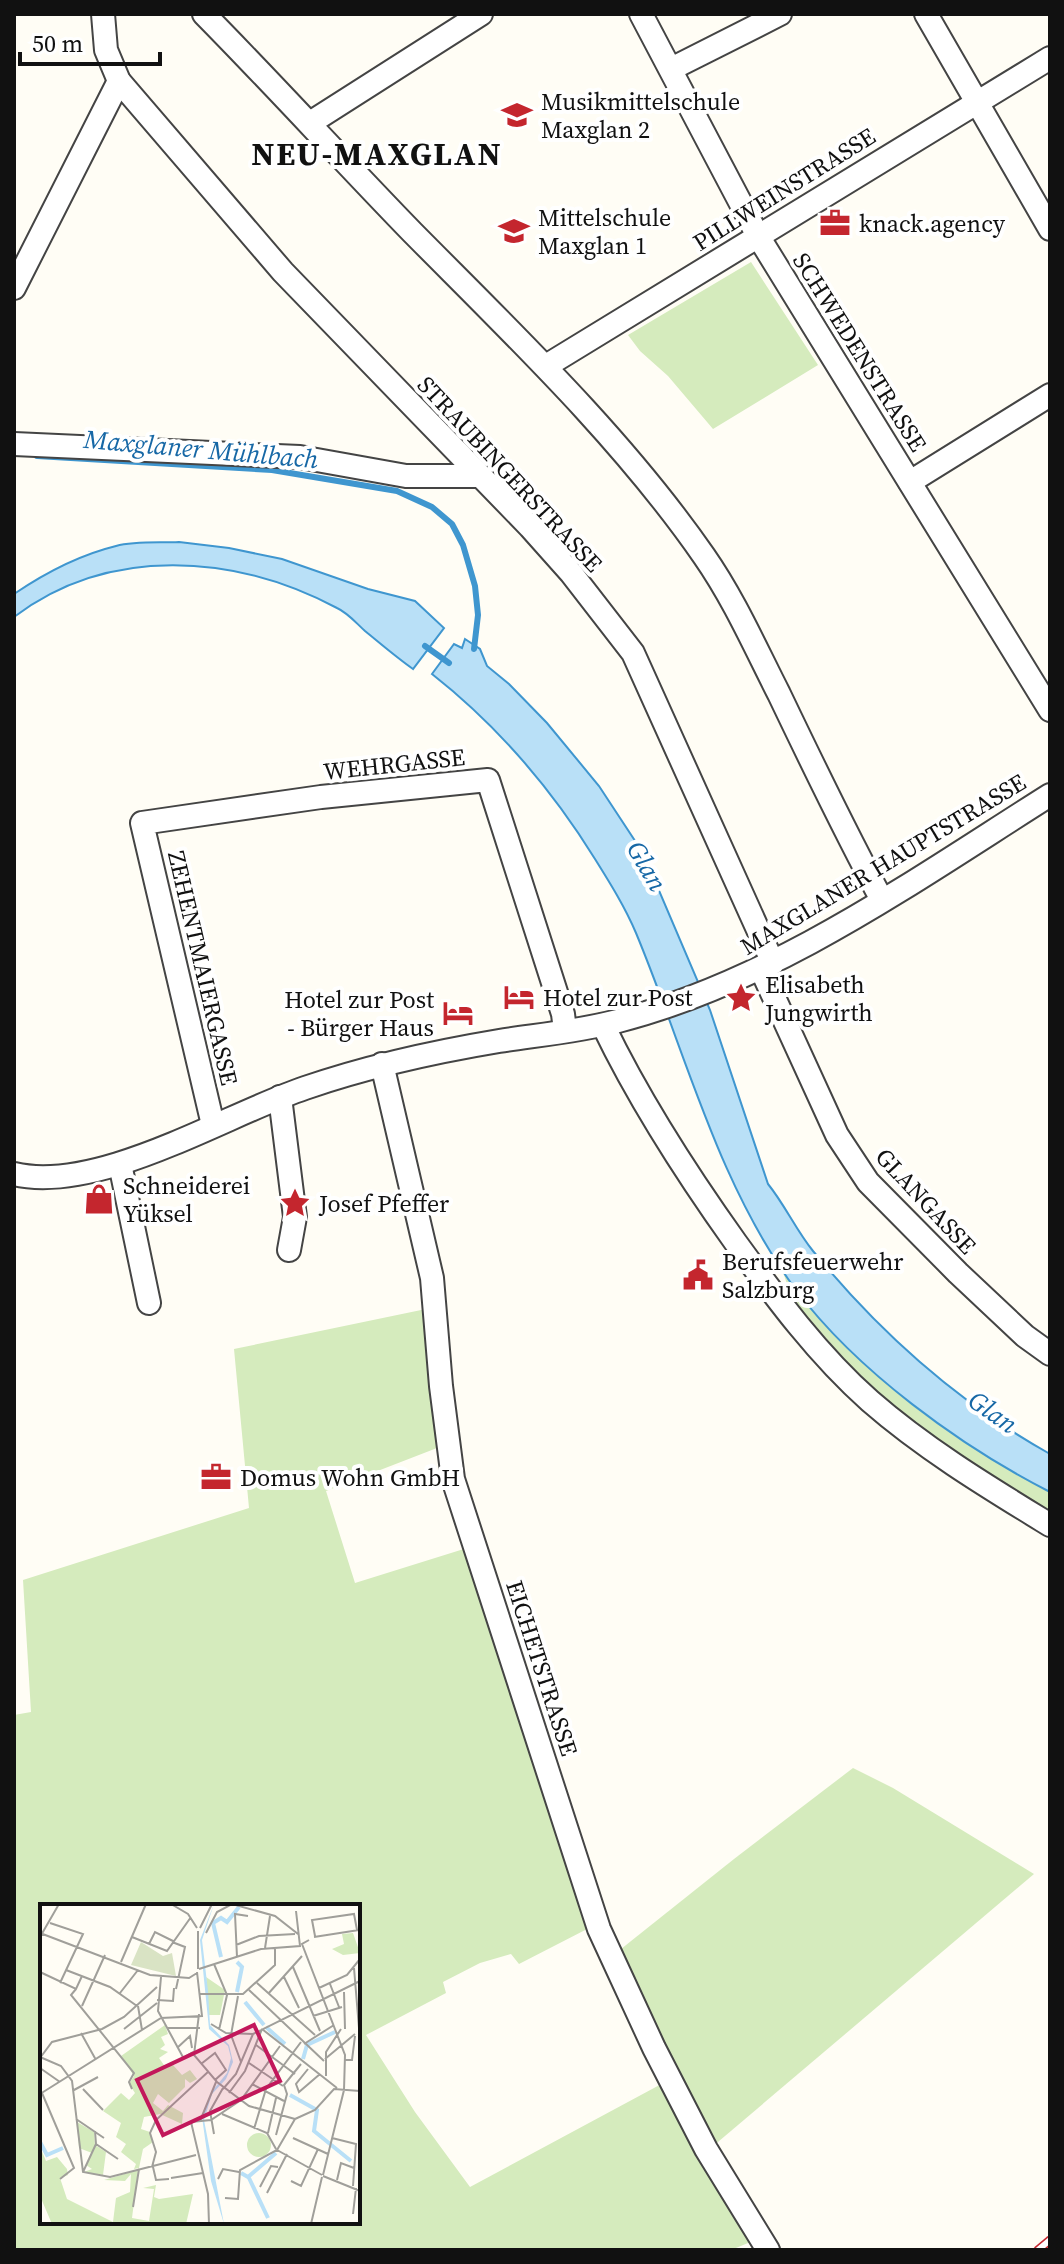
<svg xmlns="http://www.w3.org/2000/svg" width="1064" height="2264" font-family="'Source Serif 4',serif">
<rect width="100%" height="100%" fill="#fffdf5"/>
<!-- green -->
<g fill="#d5ebbd" fill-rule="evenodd">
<polygon points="751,262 818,365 713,429 668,376 640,351 628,335"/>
<path d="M782 1269C848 1365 948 1440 1050 1492V1513L932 1439 878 1392 847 1362 792 1299Z"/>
<path d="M426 1309 437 1448 326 1491 355 1583 467 1548 591 1927 519 1964 511 1954 480 1963 443 1982 446 1993 366 2035 415 2112 470 2187 667 2081 753 2241 731 2250H14V1715L31 1712 23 1580 249 1508 234 1349ZM42 1906H358V2222H42Z"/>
<polygon points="853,1768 893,1788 1034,1874 712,2147 616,1953 734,1859"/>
</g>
<!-- water -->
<g fill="#b9e0f7" stroke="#3f96cf" stroke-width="2">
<path d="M179 542 229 548 282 559 368 589 415 601 444 628 413 669C396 657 381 644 365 631 356 623 348 613 337 608 235 554 109 545 14 617V594C45 573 79 555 116 546 135 541 159 543 179 542Z"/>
<path d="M465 639 480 649 487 666 509 684 547 723 599 786 643 853 710 1010 768 1184C785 1205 796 1230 813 1251 880 1333 957 1402 1050 1454V1492C960 1446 857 1371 796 1290 717 1183 686 1053 636 933 625 907 610 883 595 859 551 788 498 726 432 674L454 644 462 648Z"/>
</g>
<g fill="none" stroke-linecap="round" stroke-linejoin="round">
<!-- stream -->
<g stroke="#3f96cf" stroke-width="6">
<polyline points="37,456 272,470 397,491 432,507 452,524 463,545 475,586 478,615 474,649"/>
<polyline points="425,646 449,663"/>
</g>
<!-- minor casing -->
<g stroke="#444" stroke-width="26">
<g id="minor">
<polyline points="103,14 106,50 119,81 283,272 530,527 571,573 633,653 773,963"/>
<path d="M204 14C275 86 343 161 413 233 513 334 623 439 704 556 734 599 755 647 779 694 812 763 845 832 882 900"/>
<polyline points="641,14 758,236 1050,710"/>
<polyline points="926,14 1050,229"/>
<polyline points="671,69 780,14"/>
<polyline points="310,123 481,14"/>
<polyline points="14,288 119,81"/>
<polyline points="546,366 1050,58"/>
<polyline points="14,444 300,457 406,476 479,476"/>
<polyline points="910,482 1050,395"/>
<polyline points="761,969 837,1135 868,1182 958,1273 1025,1336 1050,1354"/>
<path d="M603 1025C640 1102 686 1173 736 1243 776 1298 818 1355 870 1401 925 1449 988 1487 1050 1525"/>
<polyline points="382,1064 432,1278 441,1386 453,1479 599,1929 654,2048 706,2149 768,2250"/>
<polyline points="280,1097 295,1217 289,1250"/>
<polyline points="213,1125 142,823 321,797 488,780 563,1014 565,1030"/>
<polyline points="120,1164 149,1303"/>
<path d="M14 1174C98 1194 225 1115 305 1088 369 1066 433 1052 499 1041 538 1035 580 1031 618 1021 774 981 915 880 1050 795"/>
</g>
</g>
<!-- minor -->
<use href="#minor" stroke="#fff" stroke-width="22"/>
<!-- rail casing -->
<g stroke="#c4262e" stroke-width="9">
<polyline id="rail" points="1038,2250 1050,2240"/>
</g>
<!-- rail -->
<use href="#rail" stroke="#fff" stroke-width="6" stroke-dasharray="18" stroke-linecap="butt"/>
</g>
<!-- icons -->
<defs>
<g id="school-bare" transform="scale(2.4)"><path d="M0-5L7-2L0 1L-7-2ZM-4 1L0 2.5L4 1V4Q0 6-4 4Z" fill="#c4262e" stroke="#fff" stroke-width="2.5" paint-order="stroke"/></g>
<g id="office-bare" transform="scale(2.4)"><path d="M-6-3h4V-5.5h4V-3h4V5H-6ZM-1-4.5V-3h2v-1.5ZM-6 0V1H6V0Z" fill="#c4262e" stroke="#fff" stroke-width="2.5" paint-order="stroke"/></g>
<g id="hotel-bare" transform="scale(2.4)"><path d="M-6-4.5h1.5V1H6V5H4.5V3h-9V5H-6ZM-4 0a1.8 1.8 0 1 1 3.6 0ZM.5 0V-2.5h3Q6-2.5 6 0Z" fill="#c4262e" stroke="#fff" stroke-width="2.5" paint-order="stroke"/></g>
<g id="sight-bare" transform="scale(2.4)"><path d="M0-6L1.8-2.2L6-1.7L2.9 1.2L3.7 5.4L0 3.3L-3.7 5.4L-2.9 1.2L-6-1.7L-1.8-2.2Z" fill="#c4262e" stroke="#fff" stroke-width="2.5" paint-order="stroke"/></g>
<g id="shop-bare" transform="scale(2.4)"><path d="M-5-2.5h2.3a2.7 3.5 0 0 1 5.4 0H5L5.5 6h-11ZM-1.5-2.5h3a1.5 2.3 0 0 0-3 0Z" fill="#c4262e" stroke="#fff" stroke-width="2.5" paint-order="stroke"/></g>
<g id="civic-bare" transform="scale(2.4)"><path d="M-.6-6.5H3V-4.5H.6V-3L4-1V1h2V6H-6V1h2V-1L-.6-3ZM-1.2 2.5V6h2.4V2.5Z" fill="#c4262e" stroke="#fff" stroke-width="2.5" paint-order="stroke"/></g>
</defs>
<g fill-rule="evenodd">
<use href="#school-bare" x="517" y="115"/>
<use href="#office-bare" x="835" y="223"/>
<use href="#school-bare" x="514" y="231"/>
<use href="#hotel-bare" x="519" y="997"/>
<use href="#sight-bare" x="741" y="998"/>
<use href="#hotel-bare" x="458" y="1013"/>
<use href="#shop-bare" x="99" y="1199"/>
<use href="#sight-bare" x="295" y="1203"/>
<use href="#civic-bare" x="698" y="1275"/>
<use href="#office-bare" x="216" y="1477"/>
</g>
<g text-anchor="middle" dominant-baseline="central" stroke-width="8" stroke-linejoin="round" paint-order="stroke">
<!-- poi labels -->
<g font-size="24" fill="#111" stroke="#fff" text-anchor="start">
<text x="541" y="101">Musikmittelschule<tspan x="541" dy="28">Maxglan 2</tspan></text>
<text x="538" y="217">Mittelschule<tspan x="538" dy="28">Maxglan 1</tspan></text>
<text x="859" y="223">knack.agency</text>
<text x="765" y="984">Elisabeth<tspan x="765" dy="28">Jungwirth</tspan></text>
<text x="543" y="997">Hotel zur Post</text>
<text x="434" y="999" text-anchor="end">Hotel zur Post<tspan x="434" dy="28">- Bürger Haus</tspan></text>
<text x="123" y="1185">Schneiderei<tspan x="123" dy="28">Yüksel</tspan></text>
<text x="319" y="1203">Josef Pfeffer</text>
<text x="722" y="1261">Berufsfeuerwehr<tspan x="722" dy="28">Salzburg</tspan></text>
<text x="240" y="1477">Domus Wohn GmbH</text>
</g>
<!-- street labels -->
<g font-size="24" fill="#111" stroke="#fff">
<text transform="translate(784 189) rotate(-32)">PILLWEINSTRASSE</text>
<text transform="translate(860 352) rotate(58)">SCHWEDENSTRASSE</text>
<text transform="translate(510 474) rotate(47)">STRAUBINGERSTRASSE</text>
<text transform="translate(394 764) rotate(-6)">WEHRGASSE</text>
<text transform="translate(883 864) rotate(-31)">MAXGLANER HAUPTSTRASSE</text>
<text transform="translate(203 968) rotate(77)">ZEHENTMAIERGASSE</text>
<text transform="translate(926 1201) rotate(47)">GLANGASSE</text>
<text transform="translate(542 1668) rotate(72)">EICHETSTRASSE</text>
</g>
<!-- water labels -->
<g font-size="26" font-style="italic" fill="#1768a6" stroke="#fff">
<text transform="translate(201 449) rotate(5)">Maxglaner Mühlbach</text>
<text transform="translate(647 866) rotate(60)">Glan</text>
<text transform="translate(993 1412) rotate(35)">Glan</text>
</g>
<!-- district labels -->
<g font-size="32" font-weight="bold" letter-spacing="2" fill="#111" stroke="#fff">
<text x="377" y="154">NEU-MAXGLAN</text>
</g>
</g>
<!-- overview -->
<g transform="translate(40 1904)">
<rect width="320" height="320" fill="#fffdf5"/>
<path d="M313 29 320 49 303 51 292 45 304 40 302 30ZM166 73 185 86 180 111H169ZM125 121 128 130 121 133 125 141 120 145 128 148 119 154 126 164 133 161 142 171 150 166 157 175 150 179 145 175V183L129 199 118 190 113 199 123 207 128 201 143 209 142 220 120 210 104 213 101 225 110 228 113 238 103 245 99 264 94 265 96 260 81 248 86 240 76 233 81 219 63 207 81 189 89 196 95 189 89 180 94 172 81 152ZM37 218 54 228 55 241 66 248 63 271 44 268 52 265 46 261 52 249 39 244ZM207 241a12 12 0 1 1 24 0a12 12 0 1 1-24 0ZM0 243 6 257 17 253 27 265 28 271 20 274 27 295 73 318 76 294 90 288 91 270 85 277 64 276 98 266 92 314 109 317 114 285 103 284 116 281 114 293 119 295 153 290 146 320H12L0 292Z" fill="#d5ebbd"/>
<path d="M101 38 123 52 132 49 136 72 91 61Z" fill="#d9e3c4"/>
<path d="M174 0 162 36 168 87 170 121 189 141 193 158 186 175 172 190 164 216 184 320 171 277 162 213 173 186 187 169 191 154 188 142 169 125 160 36Z" fill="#b9e0f7"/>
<path fill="none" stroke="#b9e0f7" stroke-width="4" d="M181 53 173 19 181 14 187 18 199 3M197 58 202 63 197 88M205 98 224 121M226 123 245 140M263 155 267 141 295 128M250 191 277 206 274 227 311 257M0 238 7 251 23 244M201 269 208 273 236 249M209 274 228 314"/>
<path fill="none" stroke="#a09f9a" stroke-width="2" d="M131 0 148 10 157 24M10 19 43 30 20 79M160 24 172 0M158 27V65M0 29 110 71 149 74 157 69M166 29 177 8 192 0 235 12 258 30M275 32 272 16 314 10 317 26M0 33 19 0M92 33 127 47 151 13M274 33 319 26M269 36 262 40 305 151 304 186 283 271M132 38 145 43 136 85M109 40 115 28 133 37M196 41 219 32 255 30M225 44 230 12M197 53 195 10 208 12M81 58 106 0M174 60 187 91 179 126M253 63 280 127M314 64 320 136M159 65 221 45 260 42 256 7M26 66 70 83 97 102M0 68 36 85 42 72M121 73 118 107 144 155M244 73 259 104M217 79 275 131M290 80 299 103M279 84 307 71 320 55M36 85 31 91 94 169 89 178 92 185M209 86 284 157M304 88 305 125M80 89 98 66M160 90H203L235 61V45M228 90 262 52M198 92 191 131 201 158M117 96 133 97 134 84M42 102 65 51M98 102 102 126M159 110 154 151 177 178 209 202 255 215M273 112 302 103M171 120 186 129 213 130 320 77M127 124H160M84 125 117 99M222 125 297 184M41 129 56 156M264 140 294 121M216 141 255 170M137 144 150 132 152 144M0 153 21 162 32 177 43 268 70 273 156 251M0 154 12 138 62 125 84 113 117 83M285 155 315 130M305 156H312L315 132M209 159 243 182M161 160 175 149 186 166 175 176M129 162 153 148M0 164 20 178M268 165 256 180 259 188 280 170M286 172V148L301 125M212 180 244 197M43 185 63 206M183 185 196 170 213 130M34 186 58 173M2 189 34 264 20 275M189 189 205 167 222 125M0 190 121 114 162 112 157 68M182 210 227 229 236 245M36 215 64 234M255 215 275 206 294 185 320 187M160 217 176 178M214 225 226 185 261 138M55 227 56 240 78 255M228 229 236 194M174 230 170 207 183 184M236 231 247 190 244 181 261 160M253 234 288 250M292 234 316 240 313 282M319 241 320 203M237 246 282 271M112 263 116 248 110 229 116 216 169 167M113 263 116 276 129 275M43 268 56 240M283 272 320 287M131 274 163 269M178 275 183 265 199 268M297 276 301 259 314 264M251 277 261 282 278 245M220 283 231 262 238 263M227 289 247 250M185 294 198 295 200 266 237 246 255 215M93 303 99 265M313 310 316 284M169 320 168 290 151 218 171 216 201 196 240 142M271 320 282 273"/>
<path fill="#c2185b" fill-opacity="0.15" stroke="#c2185b" stroke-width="4" d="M214 121 240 177 123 231 97 176Z"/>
<rect width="320" height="320" fill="none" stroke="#111" stroke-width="4"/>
</g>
<!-- border -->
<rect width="1064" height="2264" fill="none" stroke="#111111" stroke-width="32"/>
<!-- scale -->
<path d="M20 52v12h140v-12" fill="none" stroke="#111111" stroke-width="4"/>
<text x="32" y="52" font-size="24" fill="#111111" stroke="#ffffff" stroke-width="6" paint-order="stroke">50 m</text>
</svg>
